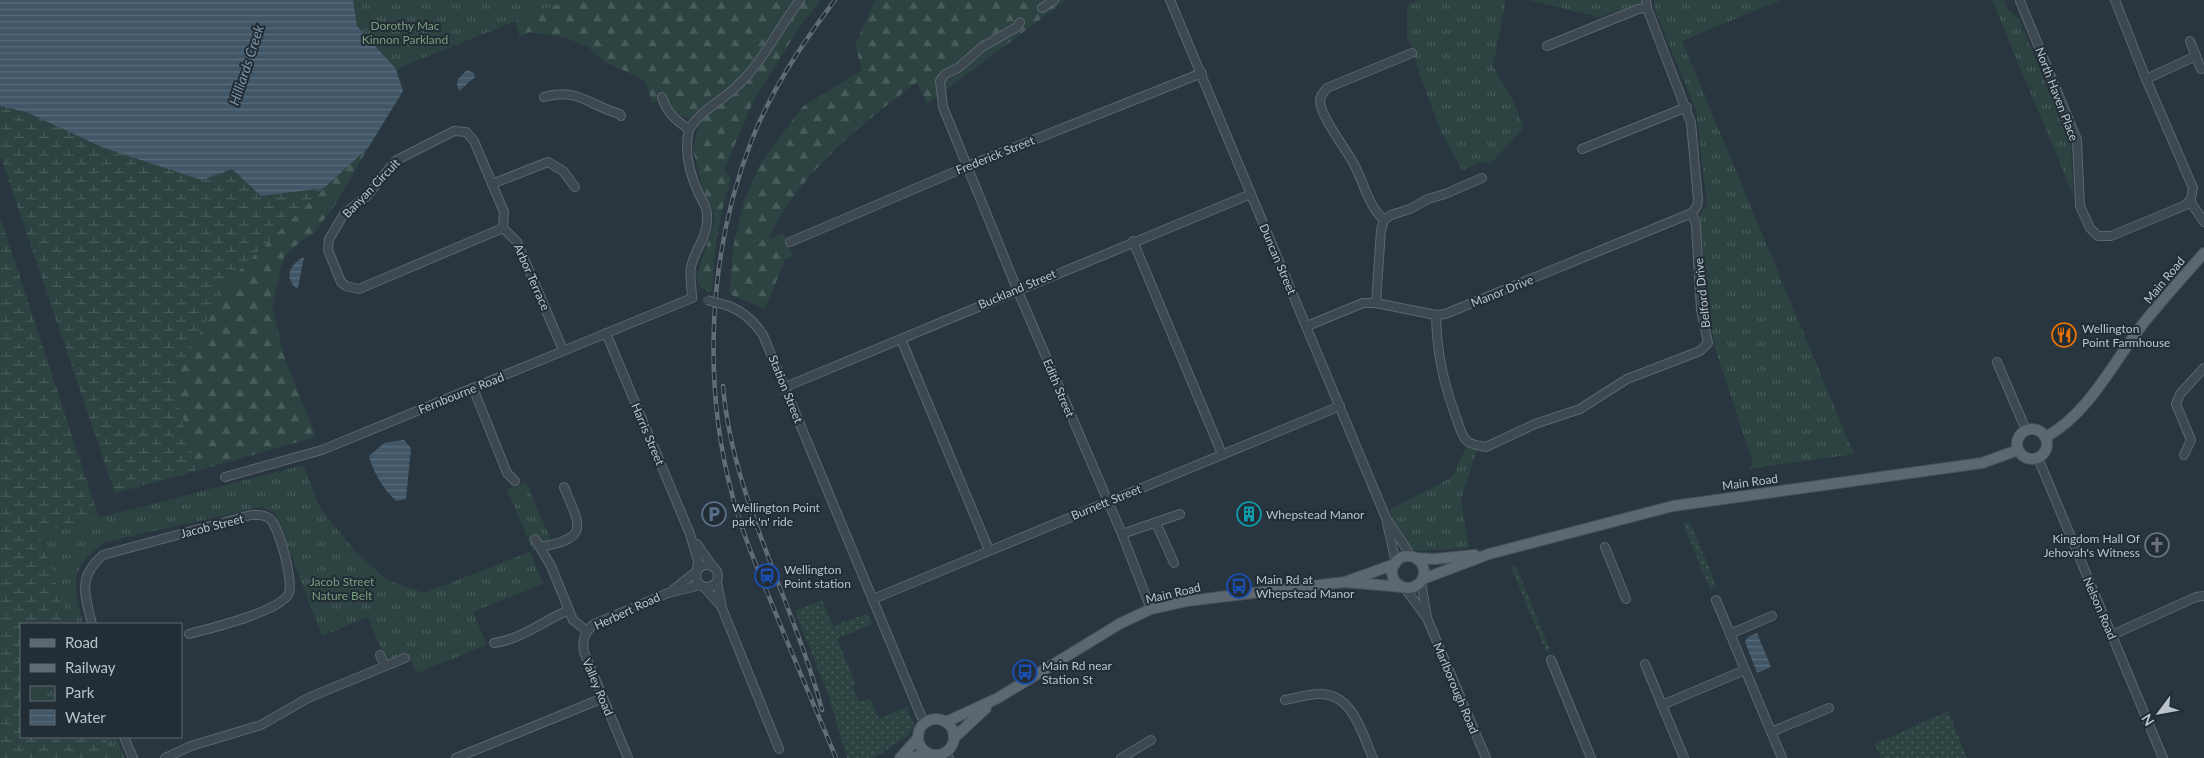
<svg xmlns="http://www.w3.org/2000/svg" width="2204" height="758" font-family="Lato,sans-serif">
<defs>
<pattern id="grass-dots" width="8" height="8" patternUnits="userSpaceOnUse" patternTransform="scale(1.25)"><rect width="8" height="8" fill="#2c4341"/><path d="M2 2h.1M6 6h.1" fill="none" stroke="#485c5b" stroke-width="1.8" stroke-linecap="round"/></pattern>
<pattern id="forest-firs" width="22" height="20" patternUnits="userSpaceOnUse" patternTransform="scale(1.25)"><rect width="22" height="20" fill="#2c4341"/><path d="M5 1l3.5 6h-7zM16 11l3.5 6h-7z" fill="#485c5b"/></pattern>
<pattern id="wetland-marsh" width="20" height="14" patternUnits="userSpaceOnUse" patternTransform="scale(1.25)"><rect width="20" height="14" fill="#2c4341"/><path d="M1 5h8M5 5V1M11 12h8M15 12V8" fill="none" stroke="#485c5b"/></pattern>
<pattern id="park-tufts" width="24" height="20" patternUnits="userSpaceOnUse" patternTransform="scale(1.25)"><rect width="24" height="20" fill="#2c4341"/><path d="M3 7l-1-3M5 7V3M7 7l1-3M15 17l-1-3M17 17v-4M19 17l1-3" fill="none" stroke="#485c5b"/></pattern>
<pattern id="water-rules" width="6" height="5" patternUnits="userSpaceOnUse" patternTransform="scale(1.25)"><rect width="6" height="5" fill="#415667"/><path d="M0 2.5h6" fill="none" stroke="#5a6d7b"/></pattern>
</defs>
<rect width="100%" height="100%" fill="#293640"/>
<!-- grass -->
<g fill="url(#grass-dots)">
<polygon points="1690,522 1717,587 1710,589 1683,524"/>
<polygon points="1516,566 1550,650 1546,652 1511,567"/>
<polygon points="822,600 833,626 868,613 872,624 837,639 856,684 852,686 859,702 870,698 879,719 907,707 914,725 909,735 874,758 847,758 828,694 795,611"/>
<polygon points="1948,711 1967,758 1881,758 1875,744"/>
</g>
<!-- forest -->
<g fill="url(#forest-firs)">
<path d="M568 0H821L800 26 753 102 724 170 731 178C719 219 714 250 712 293L701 288 696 277 714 223 713 210 703 190 693 149 699 124 674 112 666 99 653 103 644 80 603 61 588 47 567 38 528 32 520 37 515 21Z"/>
<path d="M875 0H1066L927 104 917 82C858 127 801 171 768 239L784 233 793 256 785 260 765 309 729 294 734 243 744 202 760 164 802 107 862 70 855 45Z"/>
<polygon points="368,148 333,208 313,234 301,241 284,257 272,306 285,359 316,437 196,471 173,379 233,276 324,188"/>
</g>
<!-- wetland -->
<g fill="url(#wetland-marsh)">
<polygon points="0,0 353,0 357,26 396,69 403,91 368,148 324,188 233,276 173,379 196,471 115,493 0,155"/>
<polygon points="0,216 99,518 40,534 69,624 21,624 21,737 105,737 112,758 0,758"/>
</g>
<!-- park -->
<g fill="url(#park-tufts)">
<polygon points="353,0 568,0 396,69 357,26"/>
<polygon points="1418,0 1506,0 1493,66 1512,99 1524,128 1490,164 1482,162 1462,170 1441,132 1416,64 1414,49 1407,39 1407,5"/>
<polygon points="1528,0 1641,0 1641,3 1599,17"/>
<polygon points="1654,0 1781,0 1682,41 1854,454 1748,469 1753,463 1714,345 1699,216 1707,205 1696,110 1655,11"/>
<polygon points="1992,0 2004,0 2007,9 2019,19 2071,143 2073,195"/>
<polygon points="1467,446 1477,450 1461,499 1469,548 1416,551 1401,536 1389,510 1452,477"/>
<path d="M303 465 320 508 355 551 387 580 424 593 530 552 543 584 473 612 487 645 417 673 407 652 386 661 368 617 322 636 275 513 262 507 105 542C68 569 73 583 83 624H69L40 533Z"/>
<polygon points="526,482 552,543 533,551 507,489"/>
<polygon points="105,737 116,737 125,758 112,758"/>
</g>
<!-- water -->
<g fill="url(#water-rules)">
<polygon points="0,0 353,0 357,26 396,69 403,91 368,148 324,188 261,196 232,169 202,180 104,148 26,112 0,106"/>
<polygon points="467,70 474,73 475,77 459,91 457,85 458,79"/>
<path d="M304 257 298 288H296C283 277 291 263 304 257Z"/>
<path d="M404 440 411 448 406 499 396 501C383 489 373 472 369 456L384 443Z"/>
<polygon points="1757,633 1771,667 1757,673 1745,642 1748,637"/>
</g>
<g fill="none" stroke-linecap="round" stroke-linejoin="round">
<!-- minor casing -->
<g stroke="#5b666d" stroke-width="10">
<g id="minor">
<polyline points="1170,0 1386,518 1412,557"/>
<polyline points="2020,1 2077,140 2080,206 2090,228 2098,236 2111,236 2186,205 2191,199 2193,188 2146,79 2115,0"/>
<polyline points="1042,8 1054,0"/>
<polyline points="1020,22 1017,27 982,47 958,68 945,74 940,81 943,107 1017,289 1122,534 1151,609"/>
<polyline points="2190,41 2201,69"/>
<polyline points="1547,46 1638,9 1647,8"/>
<polyline points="2146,79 2196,56"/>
<path d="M544 97C577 87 590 106 620 114L621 116"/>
<path d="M662 97C667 113 675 120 689 129 684 150 689 172 698 192 703 202 708 208 707 220 707 238 694 251 691 267 689 276 692 288 692 298"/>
<path d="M689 129C702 109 722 101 738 85 763 62 779 27 800 0"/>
<polyline points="1582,149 1687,107"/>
<polyline points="492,184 548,162 563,171 575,187"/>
<polyline points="2190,201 2204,222"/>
<polyline points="1384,220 1391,215 1410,209 1428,199 1445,194 1482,178"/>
<polyline points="503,228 359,289 346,286 341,282 328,250 329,239 344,214 368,195 395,161 454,131 466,132 474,141 504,212 503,228 517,242 563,350"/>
<polyline points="1133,241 1222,454"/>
<polyline points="790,242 968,166 1202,73"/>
<path d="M1376 303 1381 230 1384 220C1366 203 1364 180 1351 159 1343 145 1321 117 1320 101 1320 95 1324 92 1327 88L1412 53"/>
<path d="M729 306C744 312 754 321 763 335L924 723"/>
<path d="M1436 315C1437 354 1443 381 1456 417 1459 424 1461 436 1467 441 1472 445 1480 446 1486 447L1535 424 1580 409 1627 379 1700 351 1708 343 1701 310 1696 225 1692 213 1697 206 1698 200 1691 123 1647 8 1646 0"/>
<polyline points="1307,326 1363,303 1376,303 1436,315 1445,314 1692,213"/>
<polyline points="606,333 690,534 698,561 697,570"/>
<polyline points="901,339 989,550"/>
<polyline points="1997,362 2026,430"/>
<polyline points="785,387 1251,194"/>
<polyline points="473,388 507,473 515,481"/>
<polyline points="2184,455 2191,440 2176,404 2180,394 2204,368"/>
<polyline points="2038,458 2163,758"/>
<polyline points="225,477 322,450 692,298"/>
<polyline points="1156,523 1174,563"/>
<polyline points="1387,523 1396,563"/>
<polyline points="1122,534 1180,514"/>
<polyline points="535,539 551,566 573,620 587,631"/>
<polyline points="697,544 712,566"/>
<path d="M540 547C591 538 580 526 564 487"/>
<polyline points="1605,547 1626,599"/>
<circle cx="707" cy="576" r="11"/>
<polyline points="1421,581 1427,618 1486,758"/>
<polyline points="717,582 722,608 779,749"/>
<polyline points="704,587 721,606"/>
<polyline points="1404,587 1427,618"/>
<polyline points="674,589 696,572"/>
<polyline points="873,599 1340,406"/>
<polyline points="1716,600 1782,758"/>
<path d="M92 624C85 595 77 577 103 555L251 515C258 515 264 514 270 519 279 527 295 585 288 595 275 613 211 628 189 634"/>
<polyline points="1730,634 1772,616"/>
<polyline points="2112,635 2196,597 2204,596"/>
<path d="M494 643C523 639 544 620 569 610"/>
<polyline points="380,655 385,666"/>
<polyline points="1551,660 1591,758"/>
<polyline points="1645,664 1684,758"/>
<path d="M1285 700C1296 698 1308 694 1319 694 1353 693 1362 734 1373 758"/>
<polyline points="1662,705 1745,670"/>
<polyline points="1771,732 1829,708"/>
<polyline points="124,737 133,758"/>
<polyline points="944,754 949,758"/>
<polyline points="165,758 191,746 261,725 308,698 405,658"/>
<polyline points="456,758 603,698"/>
<path d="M628 758 584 652C582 640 584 633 594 624L668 593 701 585"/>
<polyline points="1121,758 1151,740"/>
</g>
</g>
<!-- major casing -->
<g stroke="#475159" stroke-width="12">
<g id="major">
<circle cx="2032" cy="444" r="15"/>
<path d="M2046 437C2089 413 2113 363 2142 325 2162 300 2183 277 2204 253"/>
<circle cx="1408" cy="572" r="16"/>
<polyline points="1416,558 1435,559 1475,555"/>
<polyline points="1423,579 1489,554 1673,506 1982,463 2018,450"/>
<polyline points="1348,581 1395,564"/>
<circle cx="936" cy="737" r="18"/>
<polyline points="946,722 998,698 1121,623 1151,609 1187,601 1345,582 1402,587"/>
<polyline points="955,737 986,708"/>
<polyline points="900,758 918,738"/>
<polyline points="911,758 927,753"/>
</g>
</g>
<!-- minor -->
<use href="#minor" stroke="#3d4850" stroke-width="8"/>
<!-- major -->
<use href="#major" stroke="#5c6770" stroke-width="10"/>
<!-- rail casing -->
<g stroke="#606c77" stroke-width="4.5">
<g id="rail">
<path d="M835 0C802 44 771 90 751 142 708 253 702 384 733 498 744 539 762 579 778 619 797 666 817 712 836 758"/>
<path d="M723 386C732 497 794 603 822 710"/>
</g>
</g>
<!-- rail -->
<use href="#rail" stroke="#222d35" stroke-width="2.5" stroke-dasharray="8" stroke-linecap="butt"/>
<!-- minor-bridge casing -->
<g stroke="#5b666d" stroke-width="10" stroke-linecap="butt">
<polyline id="minor-bridge" points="707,300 729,306"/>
</g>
<!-- minor-bridge -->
<use href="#minor-bridge" stroke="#3d4850" stroke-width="8"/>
</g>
<!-- icons -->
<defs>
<g id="restaurant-ring" transform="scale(1.25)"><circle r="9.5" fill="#222d35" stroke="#e8710a" stroke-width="1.5"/><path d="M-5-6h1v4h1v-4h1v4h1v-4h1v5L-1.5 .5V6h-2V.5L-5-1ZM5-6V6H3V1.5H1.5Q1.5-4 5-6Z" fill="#e8710a"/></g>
<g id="parking-ring" transform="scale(1.25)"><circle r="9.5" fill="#222d35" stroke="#5c6f8a" stroke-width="1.5"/><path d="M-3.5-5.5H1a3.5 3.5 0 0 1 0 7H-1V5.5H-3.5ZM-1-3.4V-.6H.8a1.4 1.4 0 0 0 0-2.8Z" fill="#5c6f8a"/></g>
<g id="building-ring" transform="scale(1.25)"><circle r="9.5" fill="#222d35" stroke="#0f9aa8" stroke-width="1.5"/><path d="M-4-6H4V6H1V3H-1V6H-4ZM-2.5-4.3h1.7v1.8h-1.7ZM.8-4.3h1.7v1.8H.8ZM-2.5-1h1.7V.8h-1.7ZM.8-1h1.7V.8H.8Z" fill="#0f9aa8"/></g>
<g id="church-ring" transform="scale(1.25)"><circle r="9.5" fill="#222d35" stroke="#6b7280" stroke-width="1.5"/><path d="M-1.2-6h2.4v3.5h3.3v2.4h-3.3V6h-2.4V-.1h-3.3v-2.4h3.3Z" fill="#6b7280"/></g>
<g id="station-ring" transform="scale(1.25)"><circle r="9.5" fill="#222d35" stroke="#1a4fb4" stroke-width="1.5"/><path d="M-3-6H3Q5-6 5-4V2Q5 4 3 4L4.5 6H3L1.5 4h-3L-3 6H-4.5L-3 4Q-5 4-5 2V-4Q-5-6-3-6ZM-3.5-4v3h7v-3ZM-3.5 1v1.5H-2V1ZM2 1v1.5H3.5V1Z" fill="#1a4fb4"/></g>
<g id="bus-ring" transform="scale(1.25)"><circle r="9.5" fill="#222d35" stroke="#1a4fb4" stroke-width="1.5"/><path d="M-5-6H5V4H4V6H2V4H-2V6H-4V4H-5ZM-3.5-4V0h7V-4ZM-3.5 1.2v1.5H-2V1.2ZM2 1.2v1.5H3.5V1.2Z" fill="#1a4fb4"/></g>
</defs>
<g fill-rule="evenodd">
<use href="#restaurant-ring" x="2064" y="335"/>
<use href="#parking-ring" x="714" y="514"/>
<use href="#building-ring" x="1249" y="514"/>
<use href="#church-ring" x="2157" y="545"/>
<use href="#station-ring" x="767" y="576"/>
<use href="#bus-ring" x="1239" y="586"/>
<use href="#bus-ring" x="1025" y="672"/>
</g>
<g text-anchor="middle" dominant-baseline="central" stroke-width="4" stroke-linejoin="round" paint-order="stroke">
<!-- park labels -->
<g font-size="12" fill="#7b9e7e" stroke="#222d35">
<text x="405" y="25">Dorothy Mac<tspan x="405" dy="14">Kinnon Parkland</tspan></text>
<text x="342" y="581">Jacob Street<tspan x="342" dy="14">Nature Belt</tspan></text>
</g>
<!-- street labels -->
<g font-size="12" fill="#bac3ca" stroke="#222d35">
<text transform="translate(2057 94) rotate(69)">North Haven Place</text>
<text transform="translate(995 155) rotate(-22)">Frederick Street</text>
<text transform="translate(371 188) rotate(-46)">Banyan Circuit</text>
<text transform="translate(1278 259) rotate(67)">Duncan Street</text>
<text transform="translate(532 277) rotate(66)">Arbor Terrace</text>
<text transform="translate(2164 280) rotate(-50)">Main Road</text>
<text transform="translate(1017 289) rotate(-23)">Buckland Street</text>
<text transform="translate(1502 291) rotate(-22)">Manor Drive</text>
<text transform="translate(1702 293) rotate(-96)">Belford Drive</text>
<text transform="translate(1059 388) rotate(67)">Edith Street</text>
<text transform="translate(786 389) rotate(68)">Station Street</text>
<text transform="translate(461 393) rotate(-22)">Fernbourne Road</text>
<text transform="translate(648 434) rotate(67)">Harris Street</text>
<text transform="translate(1750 482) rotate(-8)">Main Road</text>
<text transform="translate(1106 502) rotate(-22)">Burnett Street</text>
<text transform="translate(212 526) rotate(-14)">Jacob Street</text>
<text transform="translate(1173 593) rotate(-13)">Main Road</text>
<text transform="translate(2100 608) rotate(67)">Nelson Road</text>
<text transform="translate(627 611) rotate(-25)">Herbert Road</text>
<text transform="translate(598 687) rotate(67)">Valley Road</text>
<text transform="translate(1456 688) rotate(67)">Marlborough Road</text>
</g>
<!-- poi labels -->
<g font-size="12" fill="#bac3ca" stroke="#222d35" text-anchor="start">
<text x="2082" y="328">Wellington<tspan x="2082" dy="14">Point Farmhouse</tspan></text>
<text x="732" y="507">Wellington Point<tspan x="732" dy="14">park 'n' ride</tspan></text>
<text x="1266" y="514">Whepstead Manor</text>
<text x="2140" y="538" text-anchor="end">Kingdom Hall Of<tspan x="2140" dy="14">Jehovah's Witness</tspan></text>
<text x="784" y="569">Wellington<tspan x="784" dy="14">Point station</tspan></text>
<text x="1256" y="579">Main Rd at<tspan x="1256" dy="14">Whepstead Manor</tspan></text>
<text x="1042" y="665">Main Rd near<tspan x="1042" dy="14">Station St</tspan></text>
</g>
<!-- water labels -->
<g font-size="14" font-style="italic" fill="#7e96aa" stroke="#222d35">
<text transform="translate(246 65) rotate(-72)">Hilliards Creek</text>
</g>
</g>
<!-- legend -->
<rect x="20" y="623" width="162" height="115" fill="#222d35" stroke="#5f6971"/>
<rect x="30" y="639" width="25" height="8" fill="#5c6770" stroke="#5f6971"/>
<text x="65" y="648" font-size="15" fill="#bac3ca">Road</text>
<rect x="30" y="664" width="25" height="8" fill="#606c77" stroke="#5f6971"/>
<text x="65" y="673" font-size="15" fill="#bac3ca">Railway</text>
<rect x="30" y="686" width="25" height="15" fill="url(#park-tufts)" stroke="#5f6971"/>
<text x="65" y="698" font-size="15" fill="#bac3ca">Park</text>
<rect x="30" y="710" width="25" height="15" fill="url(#water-rules)" stroke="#5f6971"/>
<text x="65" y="723" font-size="15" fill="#bac3ca">Water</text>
<!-- north arrow -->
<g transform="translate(2159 713) rotate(238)" stroke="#222d35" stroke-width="4" paint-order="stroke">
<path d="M0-4L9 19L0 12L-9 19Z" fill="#bac3ca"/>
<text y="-8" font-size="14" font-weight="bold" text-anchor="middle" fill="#bac3ca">N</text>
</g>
</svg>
